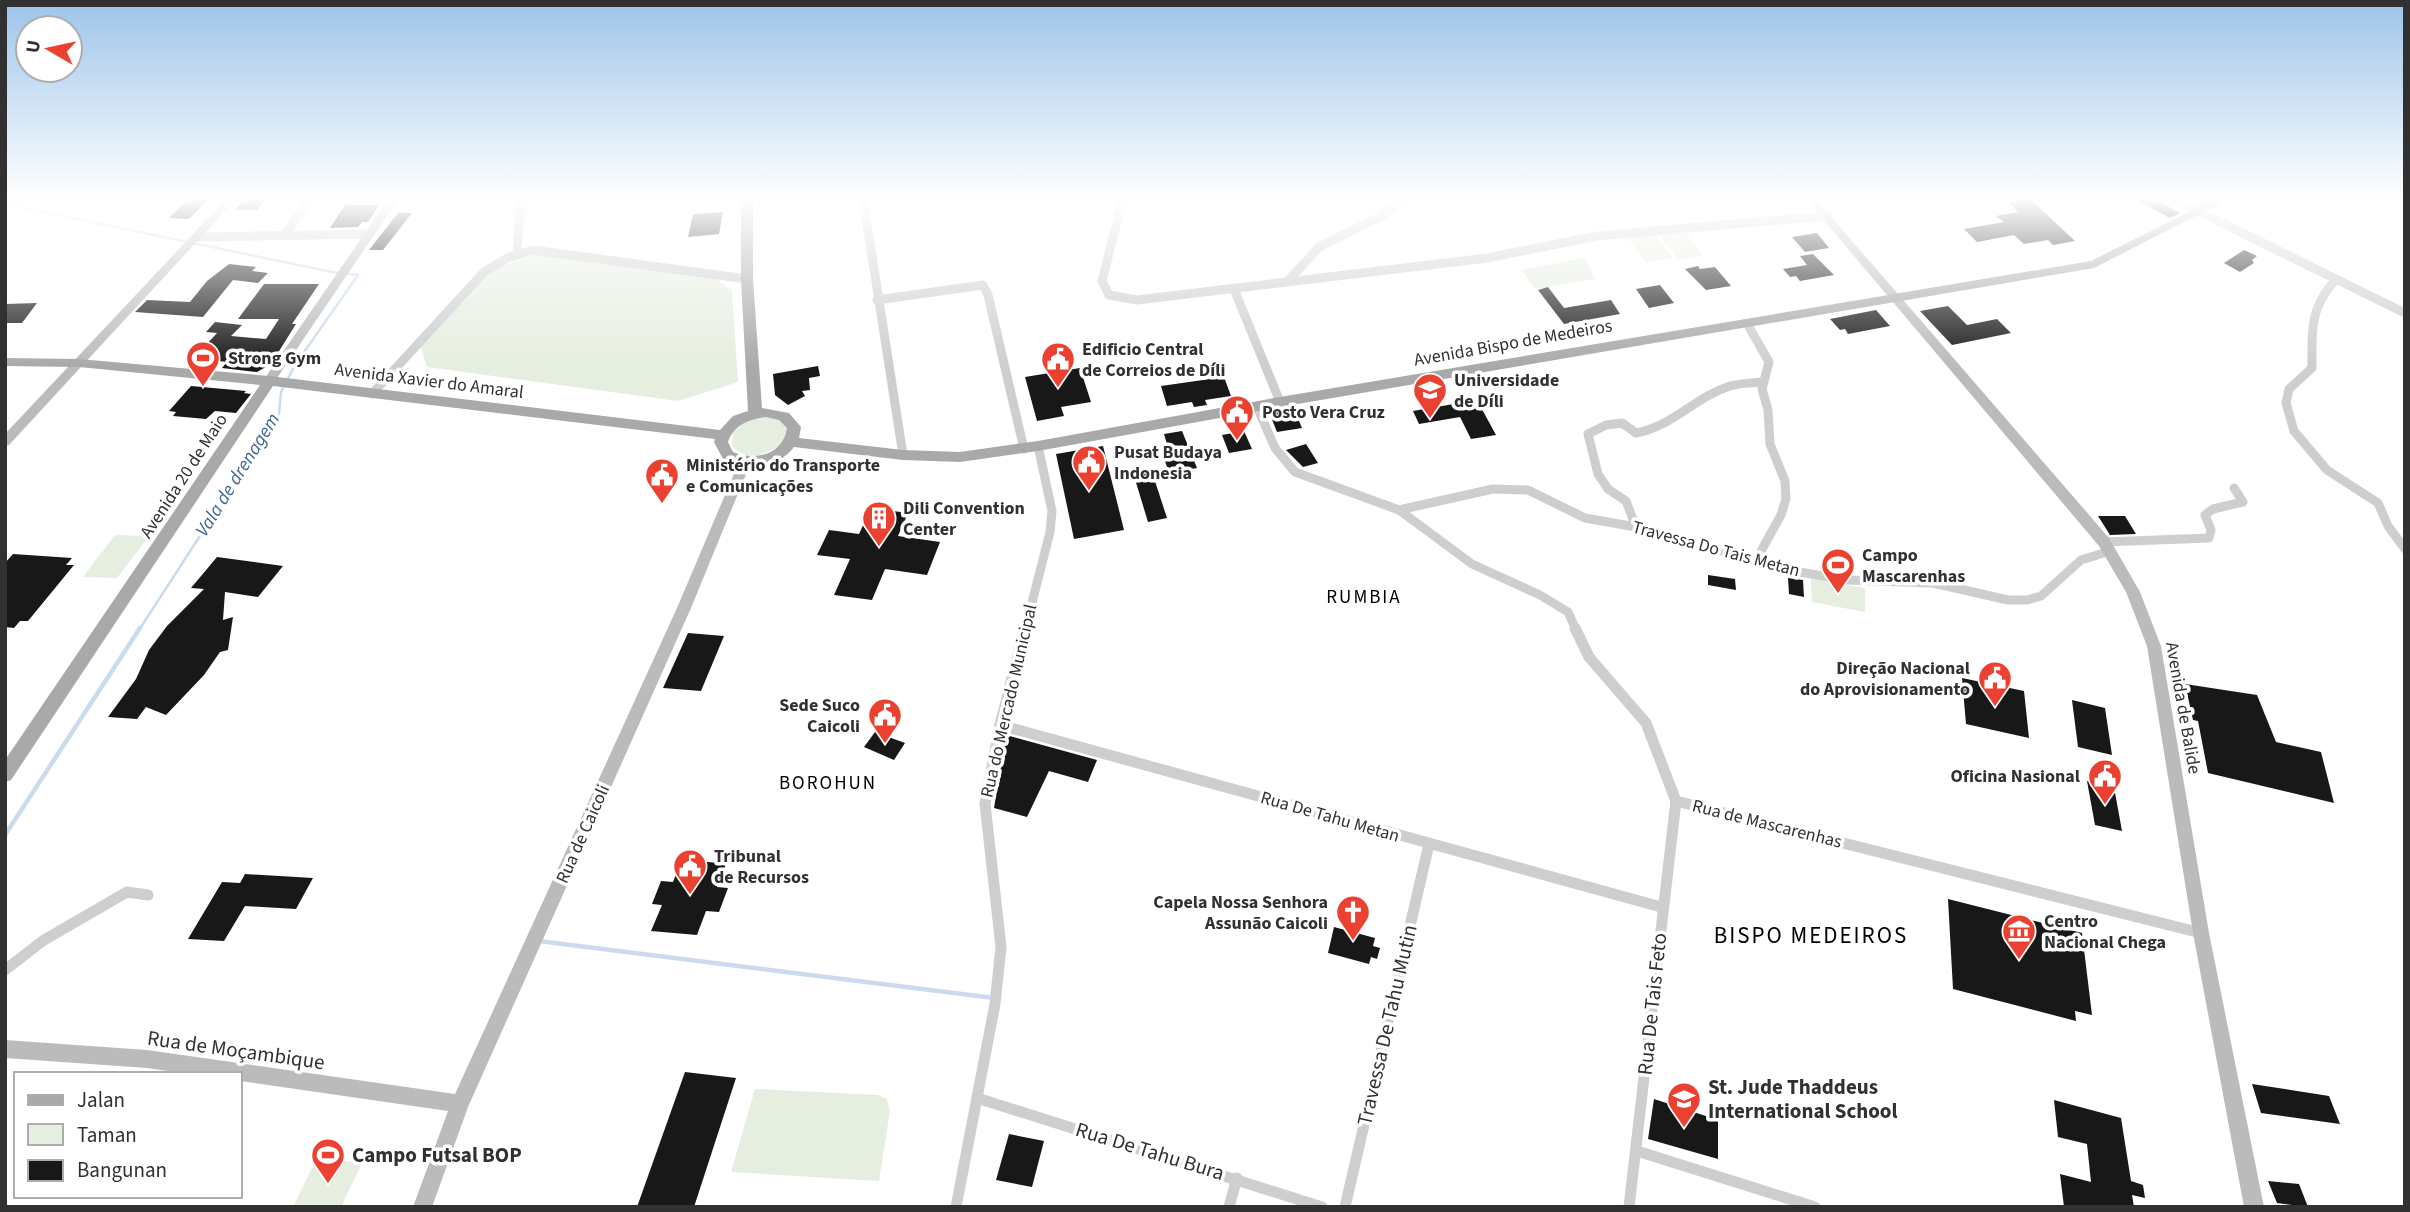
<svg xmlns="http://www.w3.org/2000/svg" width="2410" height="1212" font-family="'Source Sans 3',sans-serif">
<rect width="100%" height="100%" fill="#fff"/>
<!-- green -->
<g fill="#e5eedf">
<polygon points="1684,230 1703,256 1678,260 1659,234"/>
<polygon points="1653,233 1673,258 1646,263 1627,237"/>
<polygon points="538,253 714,277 732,291 738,382 678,401 427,367 420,344 488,271"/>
<polygon points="1585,258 1595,279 1535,289 1521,270"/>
<path d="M762 416 779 419 788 428 786 441C770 453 749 464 732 446L733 433 744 422Z"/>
<polygon points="115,535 149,536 117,578 83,577"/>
<polygon points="1811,579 1865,588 1865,612 1812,602"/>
<polygon points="755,1089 878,1095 887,1099 890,1111 879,1181 731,1172"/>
<polygon points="317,1158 362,1163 341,1207 293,1207"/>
</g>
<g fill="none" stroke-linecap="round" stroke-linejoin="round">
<!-- stream-far1 -->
<polyline stroke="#cbdbee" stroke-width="2.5" points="5,204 332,272 358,275 295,365 281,392 279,414 139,630"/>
<!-- stream -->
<g stroke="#cbdbee" stroke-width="4.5">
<polyline points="5,835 140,628"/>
<polyline points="539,941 994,998"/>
</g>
</g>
<!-- building -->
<g fill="#181818">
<polygon points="189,198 210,198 189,219 169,218"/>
<polygon points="245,198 266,198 257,210 235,210"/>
<polygon points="2133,198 2152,198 2180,213 2170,218"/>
<polygon points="2030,199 2075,241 2053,245 2048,240 2024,244 2014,235 1977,242 1964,229 2004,222 1996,216 2018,212 2009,202"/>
<polygon points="345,205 379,205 368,222 362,222 358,227 330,228"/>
<polygon points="723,212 719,234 688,237 693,214"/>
<polygon points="398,213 412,213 383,250 369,250"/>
<polygon points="1817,233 1829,248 1805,252 1792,237"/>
<polygon points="2244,250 2257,256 2252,260 2254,263 2240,272 2224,263"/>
<polygon points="1813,254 1834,275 1800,281 1796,276 1790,277 1783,269 1807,265 1800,256"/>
<polygon points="229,264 256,267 252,271 268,273 258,283 233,280 203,317 135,312 147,300 190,302 207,281"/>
<polygon points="1698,266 1700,269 1715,267 1731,286 1706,290 1685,269"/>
<polygon points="264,284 319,284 292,324 296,324 271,364 257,372 222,368 227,362 194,358 217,333 206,332 215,322 242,325 231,336 266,339 279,319 238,319"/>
<polygon points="1660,285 1674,303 1649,308 1636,289"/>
<polygon points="1548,287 1564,308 1611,300 1620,314 1564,324 1538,290"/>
<polygon points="37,303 22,323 5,323 5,304"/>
<polygon points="1948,306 1967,325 1997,319 2011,333 1952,345 1920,311"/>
<polygon points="1876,310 1890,326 1848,334 1845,329 1840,330 1830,319"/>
<polygon points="818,366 820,376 809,378 810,390 802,391 805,396 788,405 775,395 773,374"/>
<polygon points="1080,368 1091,402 1061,407 1064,416 1037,421 1025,377"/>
<polygon points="1224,377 1231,396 1205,400 1207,405 1194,407 1192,402 1167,406 1161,386"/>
<polygon points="191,386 246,391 244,393 251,394 236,413 215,411 206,419 173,416 176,412 169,411"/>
<polygon points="1477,400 1496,435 1471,439 1460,417 1419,424 1413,411"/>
<polygon points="1293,407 1302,428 1277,432 1269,412"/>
<polygon points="1182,431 1197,468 1169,473 1162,452 1169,451 1164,434"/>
<polygon points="1244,431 1252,449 1229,453 1222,435"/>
<polygon points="1306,444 1318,463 1303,467 1286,450"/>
<polygon points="1103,446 1124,530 1074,539 1056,454"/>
<polygon points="1152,472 1167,518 1148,522 1134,476"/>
<polygon points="871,508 908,513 898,536 940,542 927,575 885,569 872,600 834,595 850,559 817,555 829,530 859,534"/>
<polygon points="2098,516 2125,516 2136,534 2110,535"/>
<polygon points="13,554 72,558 66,565 74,565 28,621 20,621 14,628 5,627 5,563"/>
<polygon points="217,557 283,566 258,597 225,592 223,620 233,617 228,650 220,652 204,675 166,715 146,707 137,719 108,717 136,679 149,650 167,626 204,589 191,588"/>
<polygon points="1708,575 1735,579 1736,590 1708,585"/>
<polygon points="1788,578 1803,580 1804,597 1789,594"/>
<polygon points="688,633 724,636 701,691 663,688"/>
<polygon points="1962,678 2024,691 2029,738 1966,724"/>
<polygon points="2185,684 2257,695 2276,742 2321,752 2334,803 2208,773 2198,721 2193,720"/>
<polygon points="2072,700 2105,708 2112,755 2078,747"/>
<polygon points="875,732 905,743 894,760 864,747"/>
<polygon points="1006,735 1097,760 1088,782 1049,771 1027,817 994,808"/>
<polygon points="2087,781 2114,787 2122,831 2095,825"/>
<polygon points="682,859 726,864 717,887 728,888 719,912 706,911 697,935 651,931 662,905 652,904 661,881 673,882"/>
<polygon points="245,874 313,878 296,909 245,906 224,941 188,939 222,882 240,883"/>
<polygon points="1948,899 2082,933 2092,1015 2075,1011 2076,1021 1953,989"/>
<polygon points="1334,927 1375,938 1373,946 1380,948 1377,959 1371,957 1369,964 1328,953"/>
<polygon points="685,1072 736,1078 694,1207 637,1207"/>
<polygon points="2252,1084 2329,1096 2340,1124 2261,1113"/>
<polygon points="1654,1099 1718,1120 1718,1159 1648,1139"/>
<polygon points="2054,1100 2121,1118 2131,1181 2143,1185 2145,1198 2132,1195 2134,1207 2064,1207 2060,1174 2091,1182 2087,1144 2058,1137"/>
<polygon points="1009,1134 1044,1141 1032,1187 996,1180"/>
<polygon points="2268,1181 2299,1184 2308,1207 2277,1203"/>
</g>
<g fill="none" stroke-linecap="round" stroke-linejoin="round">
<!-- street-far1 -->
<g stroke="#cecece" stroke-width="9">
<polyline points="863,198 903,455"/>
<polyline points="1123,198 1102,281 1109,295 1137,300 1487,258 1597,236 1827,216"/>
<polyline points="2201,198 2215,204"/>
<polyline points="2200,212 2405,313"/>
<polyline points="284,235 312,198"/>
<polyline points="197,237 370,234"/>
<polyline points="517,253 520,210 525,198"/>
<path d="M2335 280C2309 310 2312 331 2312 368L2289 389 2286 403 2294 431 2327 470 2378 503 2388 526 2405 549"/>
<polyline points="1288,281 1319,247 1383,215 1403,198"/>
<polyline points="1234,289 1280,402"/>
<polyline points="877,300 983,285 988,295 1024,449"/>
<polyline points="1749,327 1769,362 1762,389 1768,410 1770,444 1785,481 1786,499 1781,515 1755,562"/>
<polyline points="372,394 484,272 507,258 533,250 747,279"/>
<polyline points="1257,407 1275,448 1295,472 1399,510 1472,564 1540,595 1568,612 1576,630"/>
<polyline points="1399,510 1493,489 1528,490 1585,518 1636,527 1789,570 1845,580 1933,583 2008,600 2027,600 2041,596 2081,560 2110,551"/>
<path d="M1636 527 1626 501 1608 489 1598 474 1588 434 1606 425 1622 423 1636 433C1673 426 1695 397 1730 386 1741 383 1752 383 1763 382"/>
<polyline points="2104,542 2209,538 2211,530 2205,515 2213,509 2243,502 2234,488"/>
<polyline points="1025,630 1050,532 1052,511 1038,446"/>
</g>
<!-- street -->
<g stroke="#cecece" stroke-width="11">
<polyline points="1575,628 1589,657 1646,723 1676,801 2201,933"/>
<polyline points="1000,725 1661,907"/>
<polyline points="5,970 44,940 127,892 148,895"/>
<polyline points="977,1098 1322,1207"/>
<polyline points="1637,1151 1815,1207"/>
<polyline points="956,1207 995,1004 1001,947 985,804 1000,725 1025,628"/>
<polyline points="1229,1207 1237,1178"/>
<polyline points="1345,1207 1429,844"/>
<polyline points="1629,1207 1676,801"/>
</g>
<!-- secondary -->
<g fill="#bbb" fill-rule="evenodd">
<polygon points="227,198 237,198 9,445 5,446 5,434"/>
<polygon points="389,198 399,198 273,384 265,384 263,381 265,378"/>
<polygon points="1805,198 1815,198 2109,538 2140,592 2161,646 2209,933 2264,1207 2244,1207 2193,933 2147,646 2126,592 2099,546"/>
<polygon points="2167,198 2179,198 2205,212 2204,214 2196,214"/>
<polygon points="745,457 751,462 691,608 468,1107 432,1207 413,1207 448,1111 240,1081 240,1074 188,1074 147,1068 5,1058 5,1040 147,1050 455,1094 677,608 739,462"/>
</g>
<!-- primary -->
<path fill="#a9a9a9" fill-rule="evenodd" d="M741 198H753V279L762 408 789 413 801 427 799 438 903 450 960 452 1038 441 1280 397 2091 261 2217 198H2231L2094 268 1280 407 1038 451 960 462 903 460 794 447C777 470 747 468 723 459L714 442 715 439 273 386 11 780 5 782V760L260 385 79 367 5 366V358L79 359 269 376 720 430 733 416 748 411 741 279ZM766 417 779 420 787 428C783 455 756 461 733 452L728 442C734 425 749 419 766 417Z"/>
</g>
<!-- sky -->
<linearGradient id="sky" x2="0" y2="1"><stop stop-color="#9cc4ea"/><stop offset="0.54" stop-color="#fff"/><stop offset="1" stop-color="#fff" stop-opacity="0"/></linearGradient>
<rect width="2410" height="367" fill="url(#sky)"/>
<!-- icons -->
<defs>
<g id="stadium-pin" transform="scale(1.75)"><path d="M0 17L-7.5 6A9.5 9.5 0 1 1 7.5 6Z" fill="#eb4131" stroke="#fff"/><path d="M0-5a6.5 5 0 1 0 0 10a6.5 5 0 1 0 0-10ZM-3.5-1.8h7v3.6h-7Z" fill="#fff"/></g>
<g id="civic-pin" transform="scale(1.75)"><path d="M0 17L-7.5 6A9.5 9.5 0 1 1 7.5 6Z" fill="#eb4131" stroke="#fff"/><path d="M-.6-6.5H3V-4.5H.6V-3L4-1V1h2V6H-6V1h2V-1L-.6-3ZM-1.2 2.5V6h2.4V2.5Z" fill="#fff"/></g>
<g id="university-pin" transform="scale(1.75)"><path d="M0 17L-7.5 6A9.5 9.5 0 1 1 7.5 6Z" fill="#eb4131" stroke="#fff"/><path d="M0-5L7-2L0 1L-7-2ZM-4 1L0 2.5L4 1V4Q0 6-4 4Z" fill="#fff"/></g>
<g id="building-pin" transform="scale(1.75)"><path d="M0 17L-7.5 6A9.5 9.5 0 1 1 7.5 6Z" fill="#eb4131" stroke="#fff"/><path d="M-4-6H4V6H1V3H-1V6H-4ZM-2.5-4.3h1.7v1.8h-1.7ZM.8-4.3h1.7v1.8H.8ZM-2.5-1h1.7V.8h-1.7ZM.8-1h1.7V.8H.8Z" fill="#fff"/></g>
<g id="church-pin" transform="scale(1.75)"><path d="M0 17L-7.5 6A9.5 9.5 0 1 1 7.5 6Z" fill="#eb4131" stroke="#fff"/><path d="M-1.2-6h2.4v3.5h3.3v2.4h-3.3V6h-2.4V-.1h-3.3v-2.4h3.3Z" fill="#fff"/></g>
<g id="museum-pin" transform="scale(1.75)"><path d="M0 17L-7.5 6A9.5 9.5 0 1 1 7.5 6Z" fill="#eb4131" stroke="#fff"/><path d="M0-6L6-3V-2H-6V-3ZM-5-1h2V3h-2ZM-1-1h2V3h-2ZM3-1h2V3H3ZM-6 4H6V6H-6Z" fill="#fff"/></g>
<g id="school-pin" transform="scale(1.75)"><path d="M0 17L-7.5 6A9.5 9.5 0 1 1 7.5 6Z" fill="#eb4131" stroke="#fff"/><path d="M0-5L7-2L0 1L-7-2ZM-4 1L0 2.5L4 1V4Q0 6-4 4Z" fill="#fff"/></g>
</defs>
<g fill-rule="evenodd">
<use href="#stadium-pin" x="203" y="358"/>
<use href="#civic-pin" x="1058" y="359"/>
<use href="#university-pin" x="1430" y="390"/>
<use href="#civic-pin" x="1237" y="412"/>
<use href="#civic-pin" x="1089" y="462"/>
<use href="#civic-pin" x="662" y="475"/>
<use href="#building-pin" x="879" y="518"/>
<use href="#stadium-pin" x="1838" y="565"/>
<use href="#civic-pin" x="1995" y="678"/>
<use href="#civic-pin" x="885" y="715"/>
<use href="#civic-pin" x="2105" y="776"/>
<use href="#civic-pin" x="690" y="866"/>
<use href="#church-pin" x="1353" y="912"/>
<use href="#museum-pin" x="2019" y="931"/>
<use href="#school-pin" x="1684" y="1099"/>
<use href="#stadium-pin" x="328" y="1155"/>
</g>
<g text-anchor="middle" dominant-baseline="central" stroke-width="7" stroke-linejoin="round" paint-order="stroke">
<!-- street labels -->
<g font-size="18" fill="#313131" stroke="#fff">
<text transform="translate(1513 343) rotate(-10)">Avenida Bispo de Medeiros</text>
<text transform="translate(429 381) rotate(7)">Avenida Xavier do Amaral</text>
<text transform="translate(184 476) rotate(-57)">Avenida 20 de Maio</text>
<text transform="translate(1716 549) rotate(15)">Travessa Do Tais Metan</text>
<text transform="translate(1009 701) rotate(-77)">Rua do Mercado Municipal</text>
<text transform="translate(2183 708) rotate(80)">Avenida de Balide</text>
<text transform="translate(1330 817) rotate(16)">Rua De Tahu Metan</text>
<text transform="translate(1767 824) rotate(14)">Rua de Mascarenhas</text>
<text transform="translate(583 834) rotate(-66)">Rua de Caicoli</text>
</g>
<!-- poi labels -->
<g font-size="18" font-weight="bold" fill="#313131" stroke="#fff" text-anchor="start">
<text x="1082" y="349">Edificio Central<tspan x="1082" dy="21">de Correios de Díli</tspan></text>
<text x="228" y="358">Strong Gym</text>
<text x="1454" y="380">Universidade<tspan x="1454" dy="21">de Díli</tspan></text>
<text x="1262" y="412">Posto Vera Cruz</text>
<text x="1114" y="452">Pusat Budaya<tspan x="1114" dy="21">Indonesia</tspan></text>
<text x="686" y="465">Ministério do Transporte<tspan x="686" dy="21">e Comunicações</tspan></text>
<text x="903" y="508">Dili Convention<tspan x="903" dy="21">Center</tspan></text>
<text x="1862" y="555">Campo<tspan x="1862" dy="21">Mascarenhas</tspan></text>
<text x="1970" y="668" text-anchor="end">Direção Nacional<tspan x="1970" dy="21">do Aprovisionamento</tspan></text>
<text x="860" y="705" text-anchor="end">Sede Suco<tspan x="860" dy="21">Caicoli</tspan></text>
<text x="2080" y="776" text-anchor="end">Oficina Nasional</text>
<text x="714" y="856">Tribunal<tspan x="714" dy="21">de Recursos</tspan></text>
<text x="1328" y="902" text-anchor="end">Capela Nossa Senhora<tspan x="1328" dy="21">Assunão Caicoli</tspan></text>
<text x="2044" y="921">Centro<tspan x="2044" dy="21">Nacional Chega</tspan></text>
</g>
<!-- water labels -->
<g font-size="19" font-style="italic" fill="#3b6597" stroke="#fff">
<text transform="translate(238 475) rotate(-58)">Vala de drenagem</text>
</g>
<!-- neighbourhood labels -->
<g font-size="19" letter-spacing="2" fill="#000" stroke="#fff">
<text x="1364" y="597">RUMBIA</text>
<text x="828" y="783">BOROHUN</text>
</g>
<!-- near-street labels -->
<g font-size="21" fill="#313131" stroke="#fff">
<text transform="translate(1652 1004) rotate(-84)">Rua De Tais Feto</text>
<text transform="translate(1387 1025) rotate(-77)">Travessa De Tahu Mutin</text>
<text transform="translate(236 1050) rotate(8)">Rua de Moçambique</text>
<text transform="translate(1150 1151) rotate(17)">Rua De Tahu Bura</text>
</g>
<!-- near-poi labels -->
<g font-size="21" font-weight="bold" fill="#313131" stroke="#fff" text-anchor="start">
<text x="1708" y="1087">St. Jude Thaddeus<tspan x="1708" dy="24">International School</tspan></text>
<text x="352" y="1155">Campo Futsal BOP</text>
</g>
<!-- near-neighbourhood labels -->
<g font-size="23" letter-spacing="2" fill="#000" stroke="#fff">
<text x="1811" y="935">BISPO MEDEIROS</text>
</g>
</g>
<!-- border -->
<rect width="2410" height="1212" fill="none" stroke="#313131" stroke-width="14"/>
<!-- legend -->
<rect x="14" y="1072" width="228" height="126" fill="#ffffff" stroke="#adadad" stroke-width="2"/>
<rect x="28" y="1095" width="35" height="10" fill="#a9a9a9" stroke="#adadad" stroke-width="2"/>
<text x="77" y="1107" font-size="21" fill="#313131">Jalan</text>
<rect x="28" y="1124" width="35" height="21" fill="#e5eedf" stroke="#adadad" stroke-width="2"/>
<text x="77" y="1142" font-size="21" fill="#313131">Taman</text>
<rect x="28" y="1160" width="35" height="21" fill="#181818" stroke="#adadad" stroke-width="2"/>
<text x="77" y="1177" font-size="21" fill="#313131">Bangunan</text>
<!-- north arrow -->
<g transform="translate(49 49) rotate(279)"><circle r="33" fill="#ffffff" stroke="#adadad" stroke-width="2"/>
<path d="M0-5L12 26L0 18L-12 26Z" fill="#eb4131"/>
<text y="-10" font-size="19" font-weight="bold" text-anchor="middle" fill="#313131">U</text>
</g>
</svg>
